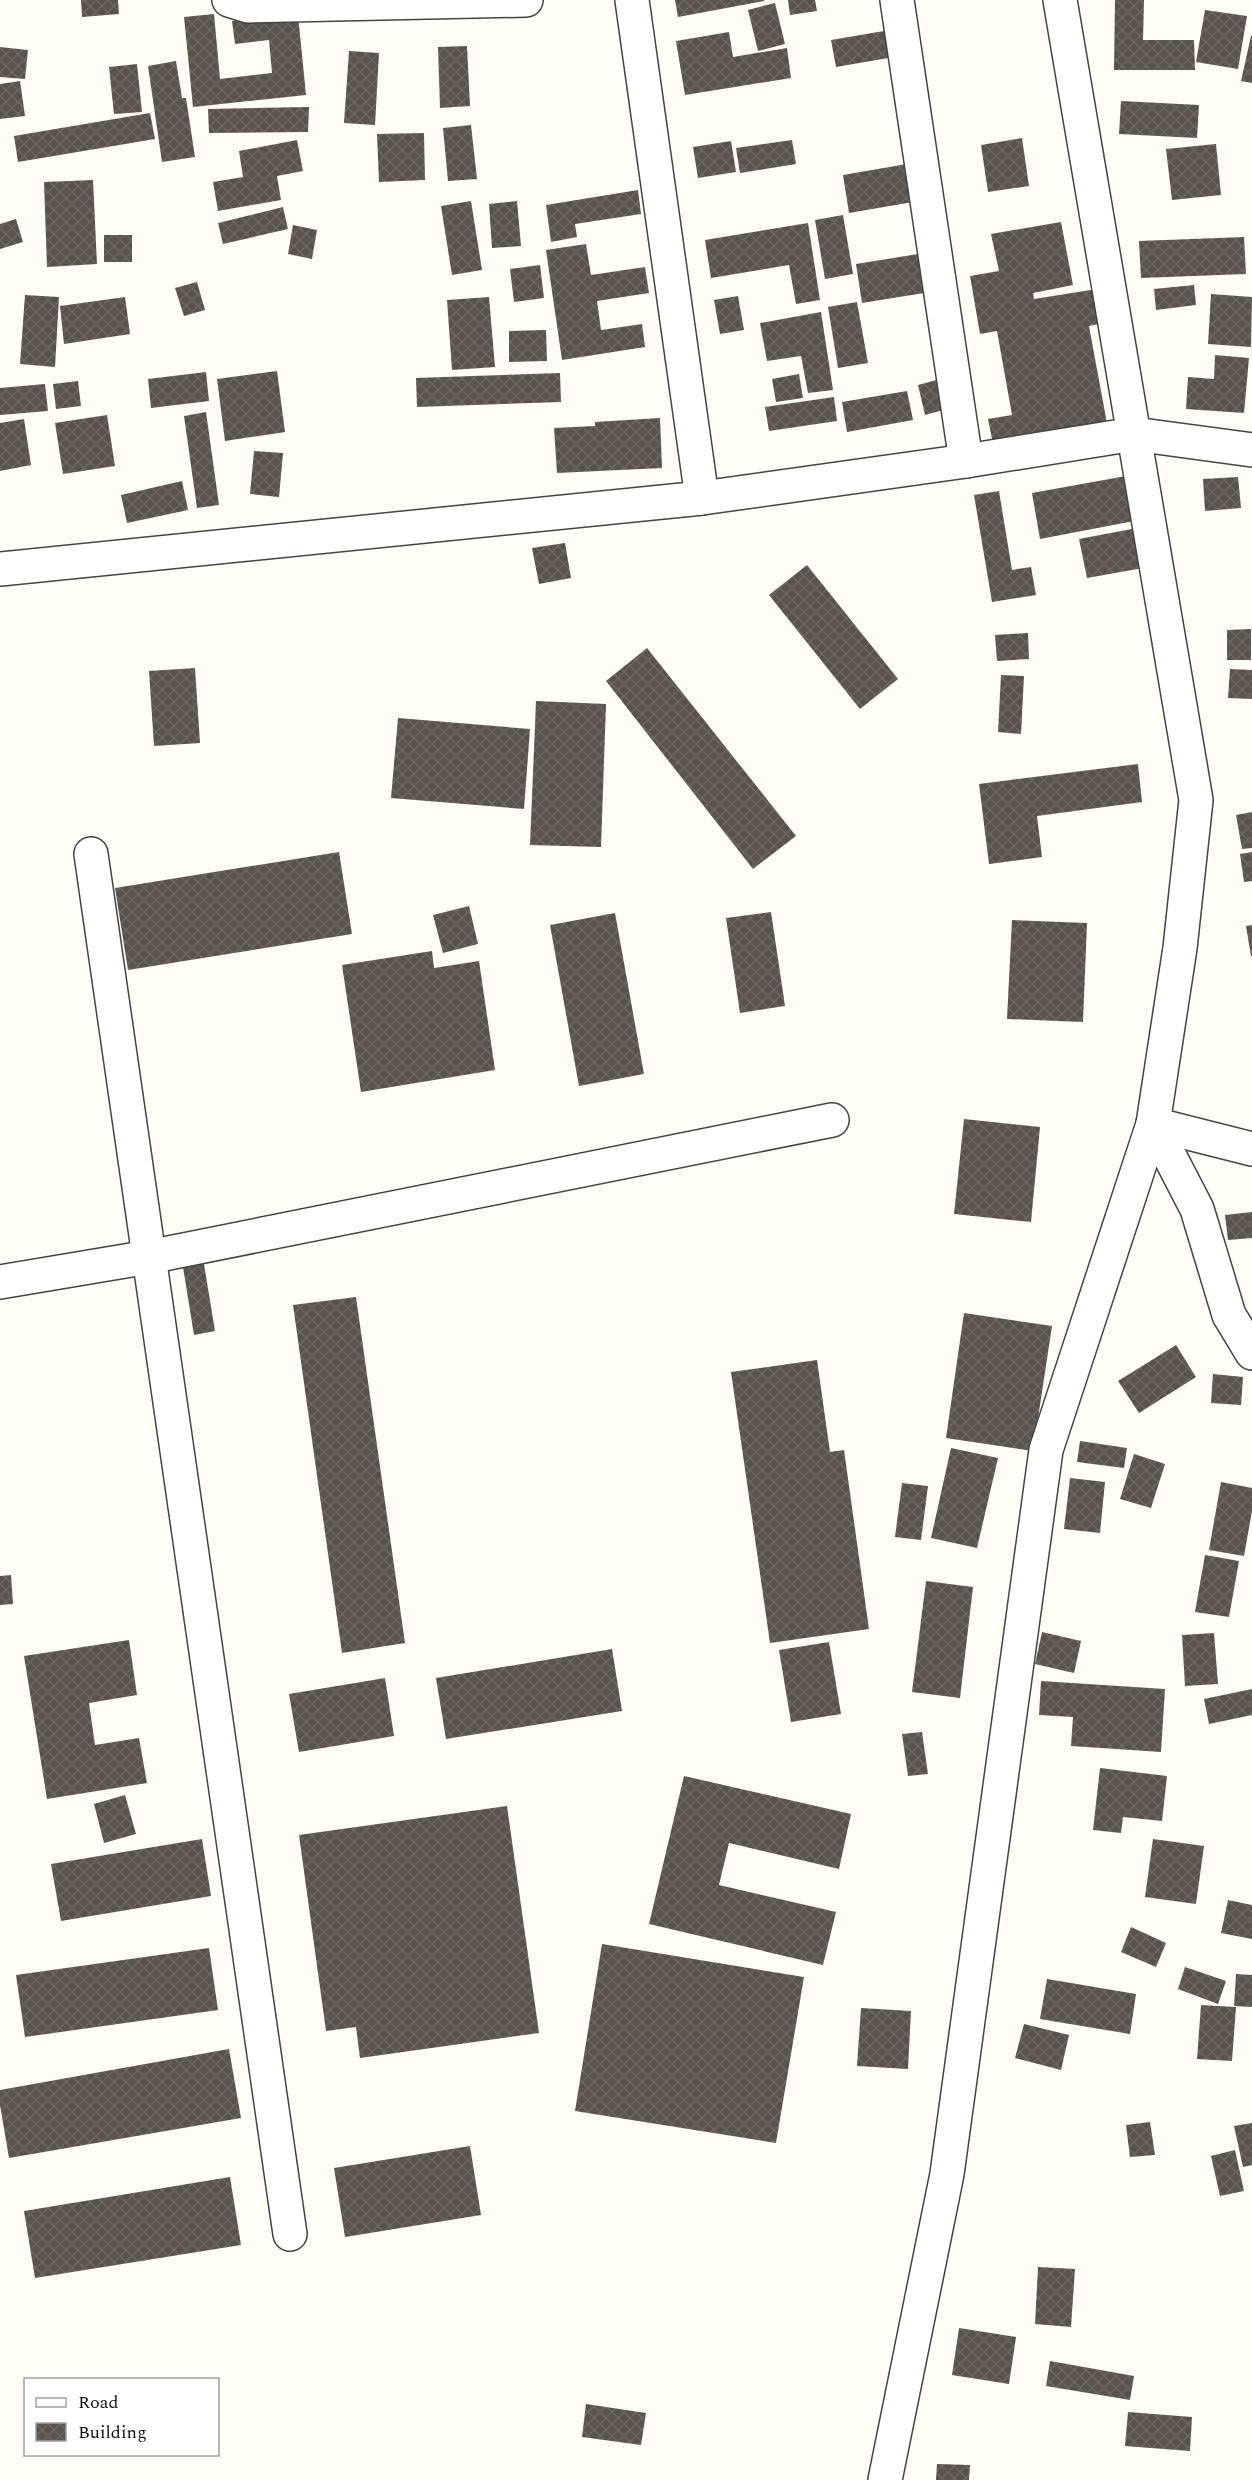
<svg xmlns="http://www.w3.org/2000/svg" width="1252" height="2480" font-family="Spectral,serif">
<defs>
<pattern id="building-cross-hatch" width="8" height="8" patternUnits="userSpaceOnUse" patternTransform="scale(1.5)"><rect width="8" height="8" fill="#5a524d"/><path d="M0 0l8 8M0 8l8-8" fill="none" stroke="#6d6662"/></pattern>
</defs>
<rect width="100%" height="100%" fill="#fffdf5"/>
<!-- building -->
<g fill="url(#building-cross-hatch)">
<polygon points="81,0 118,0 119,14 82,17"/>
<polygon points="675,0 764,0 764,1 678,17"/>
<polygon points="788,0 815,0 817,11 790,15"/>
<polygon points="1115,0 1144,0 1143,40 1194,40 1195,70 1114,70"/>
<polygon points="775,3 785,44 758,51 748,10"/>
<polygon points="1205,10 1247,16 1238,69 1196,62"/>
<polygon points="214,14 220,79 272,73 269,40 235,44 232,21 298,15 306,95 193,107 184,17"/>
<polygon points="890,30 894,57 836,67 831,40"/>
<polygon points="729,32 733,57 787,48 791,78 685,95 676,41"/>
<polygon points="1251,36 1252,36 1252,83 1241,81"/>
<polygon points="467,46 470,106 440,108 438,47"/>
<polygon points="0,47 28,50 25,79 0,77"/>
<polygon points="349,51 379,53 375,125 344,123"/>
<polygon points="176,61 182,98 186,98 195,157 162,162 148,66"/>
<polygon points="137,64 142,112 114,114 109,67"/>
<polygon points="20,81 25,116 0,119 0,84"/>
<polygon points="1121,101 1199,105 1197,138 1119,134"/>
<polygon points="309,107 308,132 209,133 208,109"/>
<polygon points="150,113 155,139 18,162 14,136"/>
<polygon points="471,125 477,179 448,181 443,128"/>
<polygon points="424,133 425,180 379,182 377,134"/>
<polygon points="1022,138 1029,186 988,192 981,145"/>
<polygon points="297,140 303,171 277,176 281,200 218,211 213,182 243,177 239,151"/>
<polygon points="792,140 796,164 740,173 736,148"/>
<polygon points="731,141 736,172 698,178 693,147"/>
<polygon points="1216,144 1221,195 1172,200 1166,149"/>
<polygon points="907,164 913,202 849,213 843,175"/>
<polygon points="93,180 97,264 47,267 44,182"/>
<polygon points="638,190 641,214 575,224 577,237 551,242 546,205"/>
<polygon points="471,201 482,270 452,275 441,206"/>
<polygon points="517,201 521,246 492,248 489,204"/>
<polygon points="283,207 288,229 223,244 218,223"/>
<polygon points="843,215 853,274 825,279 815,220"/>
<polygon points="16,219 23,242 0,249 0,224"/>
<polygon points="1061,222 1073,285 1033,293 1034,299 1097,289 1103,323 1089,326 1108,429 994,449 988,419 1012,415 997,331 980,334 970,276 999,271 991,234"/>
<polygon points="808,223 820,300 796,304 789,265 711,278 705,240"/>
<polygon points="293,225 317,230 312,259 288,254"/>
<rect x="104" y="235" width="28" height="27"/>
<polygon points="1244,237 1246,274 1141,278 1139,241"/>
<polygon points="586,244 591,275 645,267 649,293 597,301 601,330 642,324 645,347 562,360 546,250"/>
<polygon points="918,254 924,293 862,303 856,264"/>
<polygon points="540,265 544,298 514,302 510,269"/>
<polygon points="197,282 205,310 184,316 175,288"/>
<polygon points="1194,285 1196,305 1156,310 1154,289"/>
<polygon points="1211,294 1252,297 1251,347 1208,344"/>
<polygon points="25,295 59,297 55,367 20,364"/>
<polygon points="738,296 744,330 720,334 714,300"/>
<polygon points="125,297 130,334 64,344 60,306"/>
<polygon points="489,297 495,367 452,370 447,300"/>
<polygon points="857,302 868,363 838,368 828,307"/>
<polygon points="821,312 833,390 808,393 801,356 767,361 760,323"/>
<polygon points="546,330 547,361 509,362 509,331"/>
<polygon points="1215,355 1249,358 1244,413 1186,409 1188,377 1214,379"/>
<polygon points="277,371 285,432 225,441 217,379"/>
<polygon points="206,372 209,401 151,408 148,379"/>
<polygon points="560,373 561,402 417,407 416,378"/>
<polygon points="799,374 803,398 776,402 772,379"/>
<polygon points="940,379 947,409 925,415 918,385"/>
<polygon points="78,381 81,406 56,409 53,384"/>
<polygon points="45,384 48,411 0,415 0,388"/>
<polygon points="907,391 913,420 847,432 842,402"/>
<polygon points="834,397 837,421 769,431 765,407"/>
<polygon points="206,412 219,505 197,508 184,416"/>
<polygon points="107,415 115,466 63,474 55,423"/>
<polygon points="660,418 662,468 557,473 554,428 595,426 595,422"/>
<polygon points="24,419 31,465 0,471 0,423"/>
<polygon points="254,451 283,453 279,497 250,494"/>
<polygon points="1126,476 1134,521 1040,539 1032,493"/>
<polygon points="1238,477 1241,508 1205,511 1203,479"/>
<polygon points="182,481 188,510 127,523 121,495"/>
<polygon points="999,491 1012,570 1031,567 1036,595 992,602 974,495"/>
<polygon points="1137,528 1143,568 1087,578 1079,539"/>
<polygon points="565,543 571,578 539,584 532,548"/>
<polygon points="807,565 898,679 860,709 769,595"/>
<polygon points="1251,629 1251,660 1227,660 1227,630"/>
<polygon points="1028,633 1029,659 997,661 995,635"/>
<polygon points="647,648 796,836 753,869 606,681"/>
<polygon points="195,668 200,743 154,746 149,671"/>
<polygon points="1230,669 1252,670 1252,699 1228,698"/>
<polygon points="1001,675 1024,676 1021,734 998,732"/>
<polygon points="536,701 606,704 601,847 530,845"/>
<polygon points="398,718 530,729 524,809 391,798"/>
<polygon points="1138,764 1142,802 1037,816 1042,857 989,864 979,784"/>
<polygon points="1252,812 1252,848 1242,849 1236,815"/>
<polygon points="339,852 352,934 128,970 115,888"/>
<polygon points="1252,852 1252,881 1244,882 1240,854"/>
<polygon points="469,906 478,944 443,953 433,915"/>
<polygon points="771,912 785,1006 740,1013 726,918"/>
<polygon points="615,913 644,1074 579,1086 550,925"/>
<polygon points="1012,920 1087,923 1083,1022 1007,1019"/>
<polygon points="1252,925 1252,956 1251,956 1246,926"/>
<polygon points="432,951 434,968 479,961 495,1070 361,1092 342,965"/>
<polygon points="964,1119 1040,1127 1031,1222 954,1214"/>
<polygon points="1252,1212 1252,1238 1228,1240 1225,1215"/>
<polygon points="203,1258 215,1331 194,1335 182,1261"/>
<polygon points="356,1297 405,1643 342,1653 293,1305"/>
<polygon points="964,1313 1052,1326 1033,1451 946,1438"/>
<polygon points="1176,1345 1196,1377 1139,1413 1118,1381"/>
<polygon points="817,1360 830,1452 844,1450 869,1629 770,1643 731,1372"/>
<polygon points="1213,1374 1243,1377 1241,1405 1211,1403"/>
<polygon points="1080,1441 1127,1448 1124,1468 1077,1462"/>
<polygon points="951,1448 998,1458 977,1548 931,1538"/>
<polygon points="1134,1454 1165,1464 1151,1508 1120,1499"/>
<polygon points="1070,1478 1105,1482 1100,1533 1064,1529"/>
<polygon points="1221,1482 1252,1488 1252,1511 1244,1556 1209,1550"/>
<polygon points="902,1483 928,1486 921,1540 895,1537"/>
<polygon points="1205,1555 1239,1561 1229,1617 1195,1612"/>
<polygon points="11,1575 13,1604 0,1605 0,1576"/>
<polygon points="926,1581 973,1587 960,1698 912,1692"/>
<polygon points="1042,1632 1081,1641 1074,1673 1035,1664"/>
<polygon points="1214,1633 1218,1684 1185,1686 1182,1635"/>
<polygon points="129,1640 137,1695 89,1703 95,1745 139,1738 147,1783 47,1799 24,1656"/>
<polygon points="829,1642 841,1714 791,1722 779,1650"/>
<polygon points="612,1649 622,1711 446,1739 436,1678"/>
<polygon points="385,1678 394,1736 299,1752 289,1694"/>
<polygon points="1041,1681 1165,1689 1161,1752 1071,1746 1073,1717 1039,1715"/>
<polygon points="1252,1689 1252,1715 1209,1724 1204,1699"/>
<polygon points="922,1732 928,1774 908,1776 902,1734"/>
<polygon points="1100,1768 1167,1776 1162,1821 1123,1817 1121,1833 1093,1830"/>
<polygon points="684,1776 851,1814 839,1869 729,1843 719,1885 836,1912 823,1965 649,1924"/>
<polygon points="125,1795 136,1834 104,1843 94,1804"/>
<polygon points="507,1806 539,2033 360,2058 356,2027 326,2031 299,1835"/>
<polygon points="202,1839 211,1896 61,1921 51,1864"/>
<polygon points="1153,1839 1204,1846 1196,1904 1145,1897"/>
<polygon points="1228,1900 1252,1905 1252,1939 1221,1933"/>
<polygon points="1131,1927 1166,1943 1156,1967 1121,1952"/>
<polygon points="602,1944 804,1977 776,2143 575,2111"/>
<polygon points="209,1948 218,2010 25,2037 16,1975"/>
<polygon points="1185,1967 1226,1981 1218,2004 1178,1989"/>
<polygon points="1236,1974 1252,1975 1252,2007 1234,2006"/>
<polygon points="1047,1979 1136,1994 1130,2034 1040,2019"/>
<polygon points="1201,2005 1236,2007 1232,2061 1197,2059"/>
<polygon points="861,2008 911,2011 908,2069 857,2066"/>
<polygon points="1024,2024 1069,2035 1061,2070 1015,2058"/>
<polygon points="229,2049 241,2118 9,2158 0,2105 0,2090"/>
<polygon points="1150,2122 1155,2155 1130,2157 1126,2125"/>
<polygon points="1252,2123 1252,2165 1243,2167 1234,2126"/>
<polygon points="470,2146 481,2215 345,2237 334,2168"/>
<polygon points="1235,2150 1244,2191 1220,2196 1211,2156"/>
<polygon points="230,2177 241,2245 35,2278 24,2211"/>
<polygon points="1038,2267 1075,2269 1071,2327 1035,2324"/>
<polygon points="959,2328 1016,2337 1009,2384 952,2375"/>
<polygon points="1050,2361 1134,2376 1130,2400 1046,2386"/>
<polygon points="586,2404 646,2413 641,2445 582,2437"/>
<polygon points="1128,2412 1192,2417 1190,2451 1125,2446"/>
<polygon points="937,2464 970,2465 969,2480 936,2480"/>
</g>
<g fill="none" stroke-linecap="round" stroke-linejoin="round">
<!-- street casing -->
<g stroke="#444" stroke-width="36">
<g id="street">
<polyline points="229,0 248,6 526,0"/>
<polyline points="632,0 702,498"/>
<polyline points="897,0 966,461"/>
<polyline points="0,569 702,498 966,461 1134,434 1252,450"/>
<polyline points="91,854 290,2234"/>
<polyline points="1153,1124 1197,1209 1229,1315 1252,1353"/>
<polyline points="1153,1124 1252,1149"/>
<polyline points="0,1282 149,1257 832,1120"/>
<polyline points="885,2480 947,2174 1046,1450 1153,1124 1180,948 1196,800 1060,0"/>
</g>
</g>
<!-- street -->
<use href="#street" stroke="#fff" stroke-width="33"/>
</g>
<!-- legend -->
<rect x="24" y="2378" width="195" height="78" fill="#ffffff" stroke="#a0a0a0" stroke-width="1.5"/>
<rect x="36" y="2398" width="30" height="9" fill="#ffffff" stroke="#a0a0a0" stroke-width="1.5"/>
<text x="78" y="2408" font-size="18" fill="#111111">Road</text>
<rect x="36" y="2423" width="30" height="18" fill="url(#building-cross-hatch)" stroke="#a0a0a0" stroke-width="1.5"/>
<text x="78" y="2438" font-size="18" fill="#111111">Building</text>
</svg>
